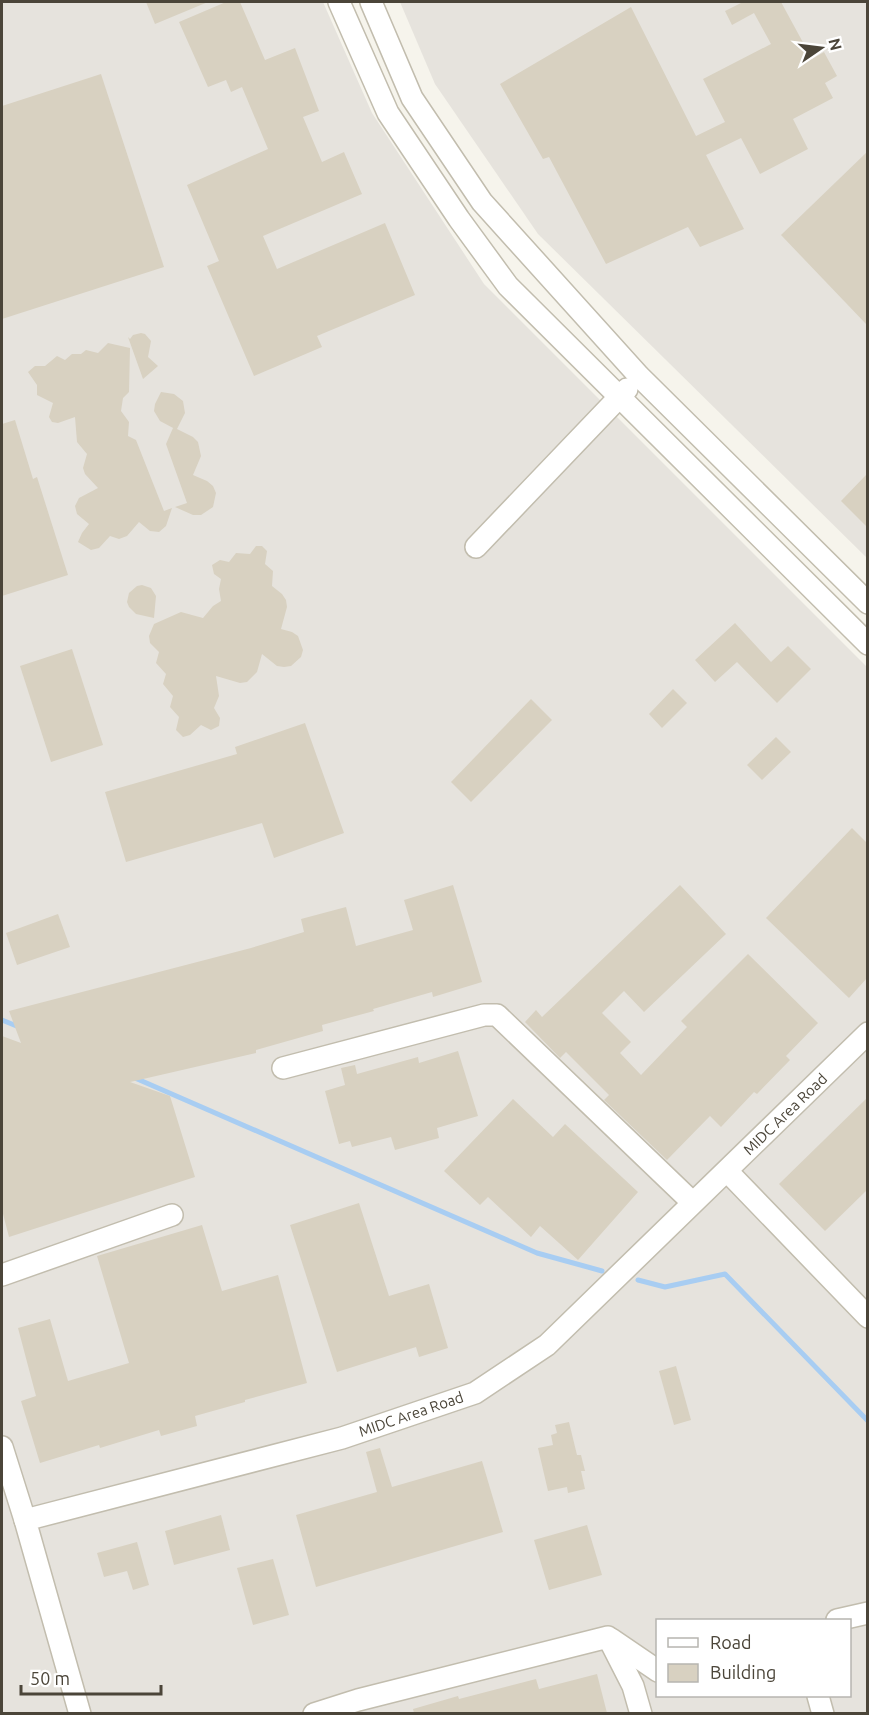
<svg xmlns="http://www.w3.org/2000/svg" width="869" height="1715" font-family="Ubuntu,sans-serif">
<rect width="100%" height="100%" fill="#f6f4ec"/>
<!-- industrial -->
<g fill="#e6e3dd" fill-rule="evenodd">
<path d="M2 2H323L372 113 484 284 867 667V1713L2 1714ZM658 1620H850V1696H658Z"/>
<polygon points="400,2 867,2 867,558 538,234 435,84"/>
</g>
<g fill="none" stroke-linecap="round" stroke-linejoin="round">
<!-- stream -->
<g stroke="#a8cdf2" stroke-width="5">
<polyline points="2,1020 19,1027"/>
<polyline points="135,1078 537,1253 602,1271"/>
<polyline points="638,1280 665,1287 725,1274 868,1421"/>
</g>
</g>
<!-- building -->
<g fill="#d8d1c1">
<polygon points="146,2 208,2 155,24"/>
<polygon points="226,2 240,2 265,60 295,48 319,111 303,117 322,162 344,152 362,194 263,236 277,269 385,223 415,295 317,336 322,347 254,376 207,266 219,261 187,185 268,149 242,87 231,92 226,80 208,87 179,22"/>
<polygon points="743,2 781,2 812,59 824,52 837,76 825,83 833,98 793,119 808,149 760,174 741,138 706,155 744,229 700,247 688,227 606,264 549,157 543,159 500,84 631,7 696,136 725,122 703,79 771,44 754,13 732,25 725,11"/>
<polygon points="101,74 164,267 2,319 2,106"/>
<polygon points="867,152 867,325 781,235"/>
<polygon points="141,333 145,334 151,341 148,357 158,366 143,379 128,337 130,339 133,335"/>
<polygon points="108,343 130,348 129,392 123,398 121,411 129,422 128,436 136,440 164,511 172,508 166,526 159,532 150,531 139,522 127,536 119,539 110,536 99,548 91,550 78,542 82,533 89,524 77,514 75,506 79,498 98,488 85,474 83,468 87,454 77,442 75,417 58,423 52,422 49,417 53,403 37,395 37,385 28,372 35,366 45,366 57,356 65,360 72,354 81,354 86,350 98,353"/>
<polygon points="161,392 174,394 183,401 185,413 177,429 193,437 198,442 201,456 193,475 207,481 213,486 216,493 213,507 201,515 193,515 175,507 187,503 166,444 173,428 175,429 160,421 154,411 155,404"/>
<polygon points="15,420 33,479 37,477 68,575 2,596 2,424"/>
<polygon points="867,474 867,527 841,501"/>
<polygon points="256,546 262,546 267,551 265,564 273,571 272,586 282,594 286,600 287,607 281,629 292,632 298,636 303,650 301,657 291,666 284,667 277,666 262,654 257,672 247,682 240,683 216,676 219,696 214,708 220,718 219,726 211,730 201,725 190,735 183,737 176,730 179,717 170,707 173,696 163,684 166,674 156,663 159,652 150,643 149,636 154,624 181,612 203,618 213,606 221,601 219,589 221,579 214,574 212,565 220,560 229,562 236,553 250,554"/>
<polygon points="142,585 151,588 156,596 154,618 136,614 129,607 127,602 129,593 137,586"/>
<polygon points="735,623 771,662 788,646 811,669 777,703 737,662 715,682 695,660"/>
<polygon points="72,649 103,745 51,762 20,666"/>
<polygon points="673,689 687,703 662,728 649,714"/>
<polygon points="531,699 552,720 471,802 451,782"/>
<polygon points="305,723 344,833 274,858 262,823 126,862 105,792 237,754 235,747"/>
<polygon points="776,737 791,752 762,780 747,765"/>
<polygon points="852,828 867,843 867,978 849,998 766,918"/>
<polygon points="453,885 482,982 433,997 432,992 373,1009 374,1011 322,1025 323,1031 256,1050 256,1053 130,1082 170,1096 195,1177 9,1237 2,1210 2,1036 21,1043 9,1011 251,948 304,932 301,919 346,907 356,946 413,930 404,900"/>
<polygon points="680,885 726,934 644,1012 624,991 602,1013 631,1042 620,1053 641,1075 687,1027 681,1021 748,954 818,1023 786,1056 790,1060 757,1094 754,1092 721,1127 710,1116 667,1160 604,1100 609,1095 566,1052 560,1058 525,1022 536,1010 542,1017"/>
<polygon points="58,914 70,947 17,965 6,933"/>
<polygon points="458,1051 478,1116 437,1128 439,1138 395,1150 391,1137 352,1147 350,1141 339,1144 325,1091 345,1085 341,1068 355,1065 357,1074 418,1057 419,1063"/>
<polygon points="867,1098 867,1190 825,1231 779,1184"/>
<polygon points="513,1099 553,1137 565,1124 638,1192 578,1260 540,1226 531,1237 488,1197 480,1205 444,1171"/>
<polygon points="359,1203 389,1296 429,1284 448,1348 419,1357 416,1347 337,1372 290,1225"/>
<polygon points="202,1225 222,1291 278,1275 307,1383 245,1400 245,1402 195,1416 197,1426 161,1436 159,1430 100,1448 99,1445 40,1463 21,1401 36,1396 18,1328 50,1319 68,1381 129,1363 97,1256"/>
<polygon points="676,1366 691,1420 674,1425 659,1371"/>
<polygon points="569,1422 577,1455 581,1455 585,1471 581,1471 585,1489 568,1493 567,1487 548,1491 538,1448 553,1445 551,1435 557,1433 555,1425"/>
<polygon points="380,1448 392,1487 482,1461 503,1532 316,1587 296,1515 377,1492 366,1452"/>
<polygon points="221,1515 230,1550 174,1565 165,1531"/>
<polygon points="587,1525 602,1575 549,1590 534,1540"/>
<polygon points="137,1542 149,1585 133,1590 127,1571 104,1577 97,1553"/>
<polygon points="273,1559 289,1615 253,1625 237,1568"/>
<polygon points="597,1674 607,1713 414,1713 413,1709 458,1696 459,1699 536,1679 539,1689"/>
</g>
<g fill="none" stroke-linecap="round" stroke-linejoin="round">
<!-- minor casing -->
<g stroke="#c2bdae" stroke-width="24">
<g id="minor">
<polyline points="339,2 388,113 459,219 508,286 868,644"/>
<polyline points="371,2 412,98 482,202 639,376 868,603"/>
<polyline points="476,547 627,389"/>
<polyline points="283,1068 484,1015 497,1015 692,1202"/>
<polyline points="727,1171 868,1317"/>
<polyline points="2,1275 172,1215"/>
<polyline points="2,1447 25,1520"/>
<polyline points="837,1620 868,1613"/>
<polyline points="611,1639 658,1671"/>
<polyline points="818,1696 823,1714"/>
<polyline points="80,1714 25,1520 342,1438 475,1393 547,1345 868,1033"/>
<polyline points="314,1714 358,1700 608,1637 633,1686 641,1714"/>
</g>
</g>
<!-- minor -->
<use href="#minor" stroke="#fff" stroke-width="21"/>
</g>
<g text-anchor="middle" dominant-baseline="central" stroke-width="5" stroke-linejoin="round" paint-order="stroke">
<!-- street labels -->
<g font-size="15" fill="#4b4539" stroke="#fff">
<text transform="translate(785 1114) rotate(-44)">MIDC Area Road</text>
<text transform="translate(411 1414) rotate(-19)">MIDC Area Road</text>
</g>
</g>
<!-- border -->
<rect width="869" height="1715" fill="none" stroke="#4b4539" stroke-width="6"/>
<!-- legend -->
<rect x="656" y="1619" width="195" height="78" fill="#ffffff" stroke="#b7b5b0" stroke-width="1.5"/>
<rect x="668" y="1638" width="30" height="9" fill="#ffffff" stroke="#b7b5b0" stroke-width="1.5"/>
<text x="710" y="1649" font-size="18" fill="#4b4539">Road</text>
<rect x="668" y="1664" width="30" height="18" fill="#d8d1c1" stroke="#b7b5b0" stroke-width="1.5"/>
<text x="710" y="1679" font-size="18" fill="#4b4539">Building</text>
<!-- north arrow -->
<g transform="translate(821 48) rotate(76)" stroke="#ffffff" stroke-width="4.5" paint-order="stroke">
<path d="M0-4.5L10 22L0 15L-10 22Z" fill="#4b4539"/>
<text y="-9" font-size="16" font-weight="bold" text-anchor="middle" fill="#4b4539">N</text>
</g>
<!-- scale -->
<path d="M21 1685v9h140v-9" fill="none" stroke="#4b4539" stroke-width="3"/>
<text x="30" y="1685" font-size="18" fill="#4b4539" stroke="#ffffff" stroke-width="4.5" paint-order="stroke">50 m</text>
</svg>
